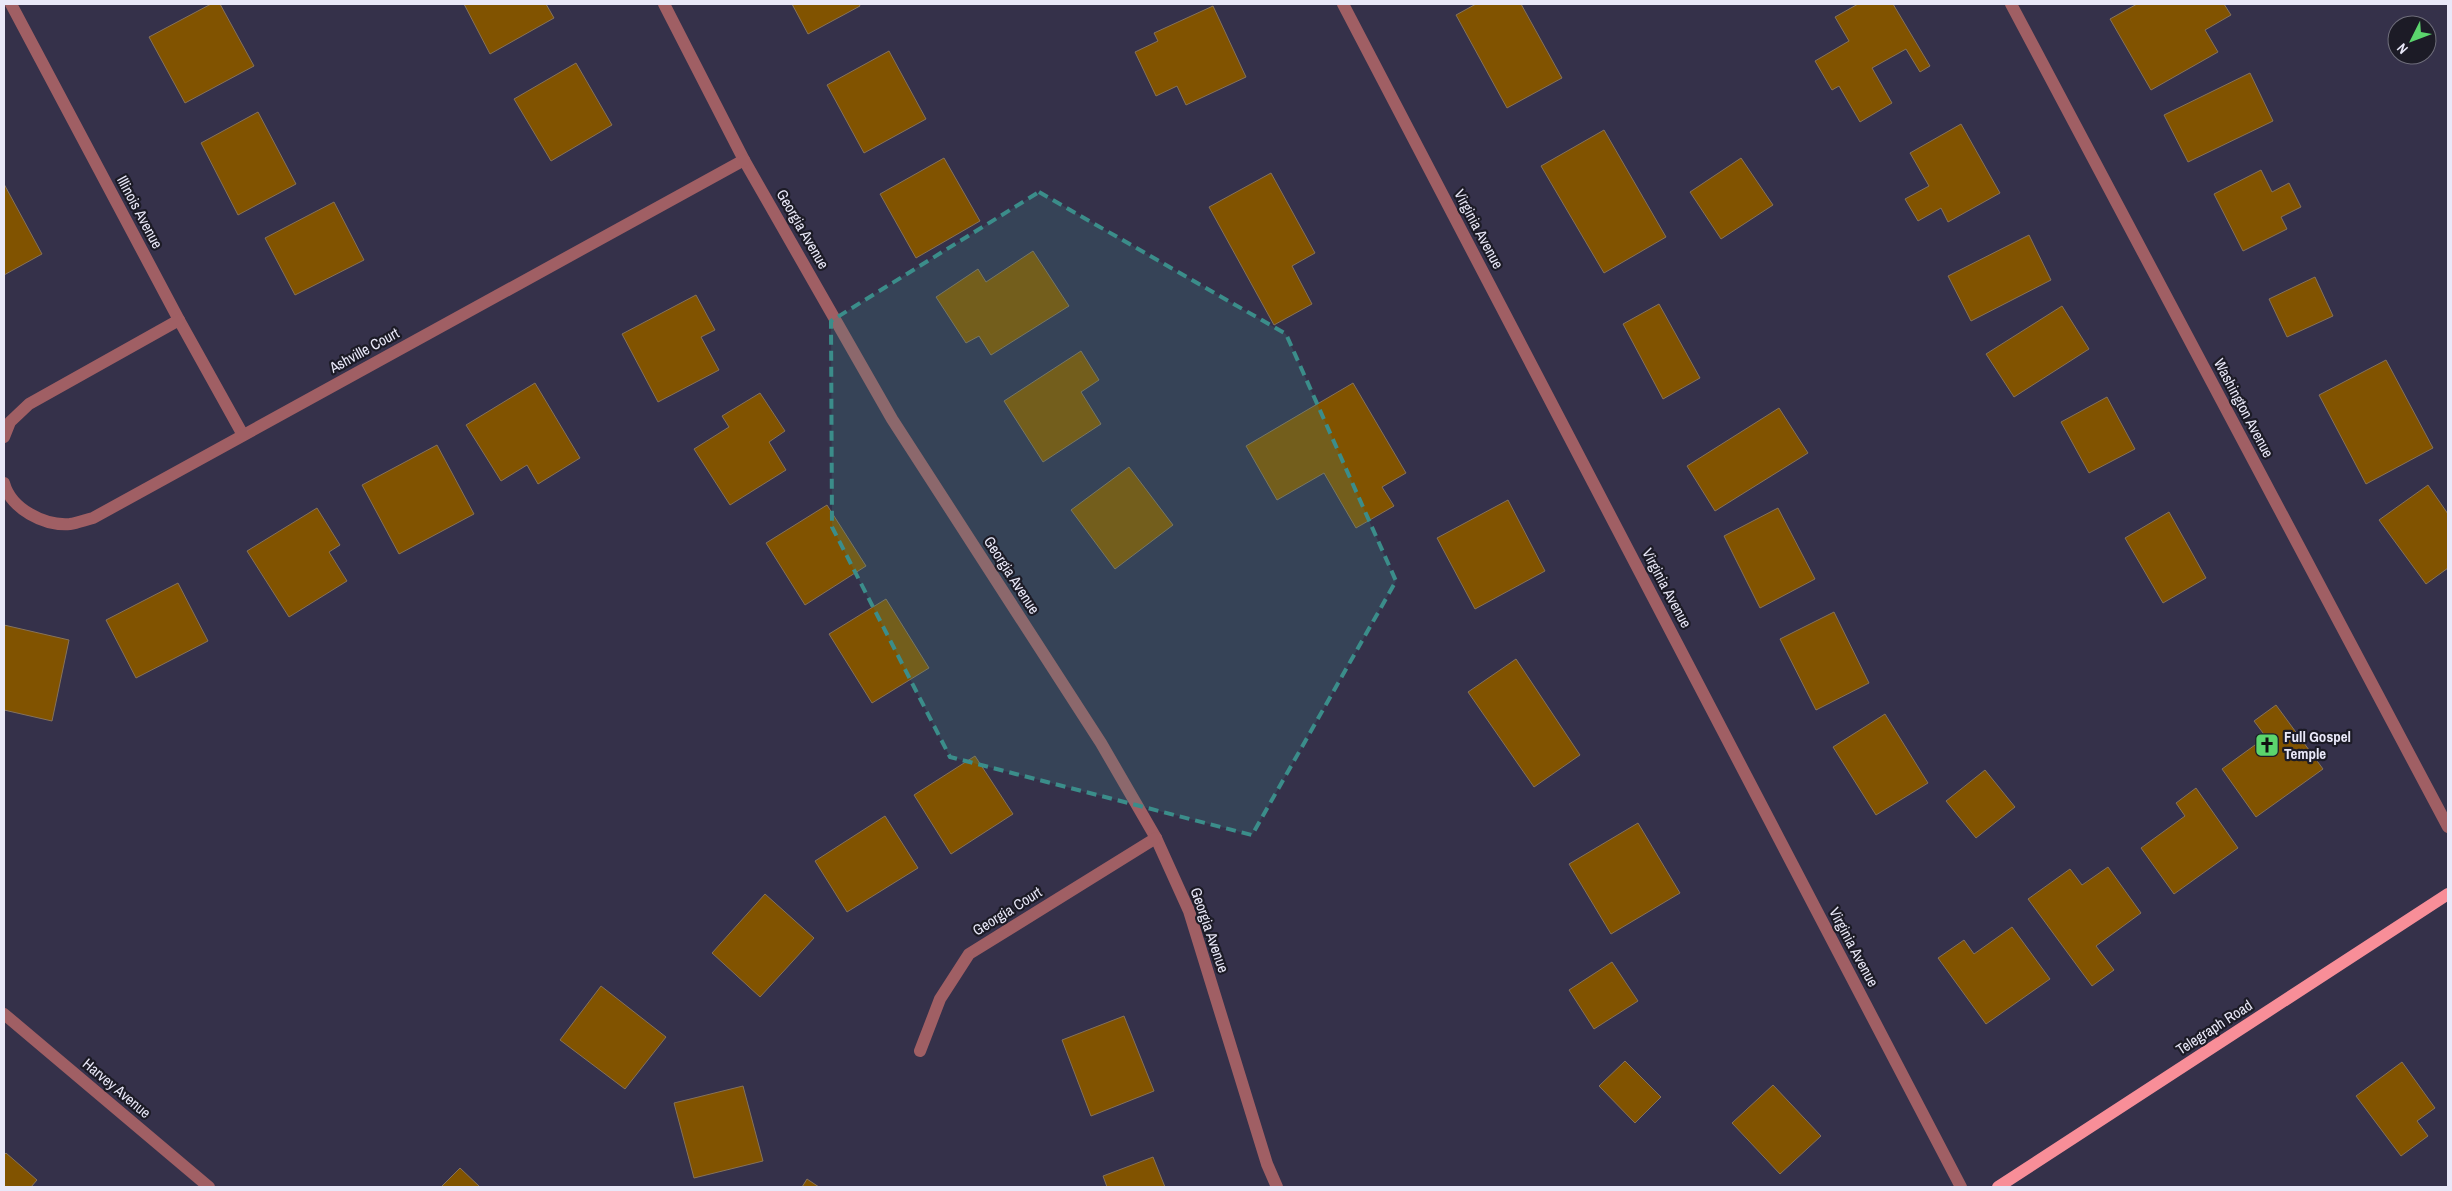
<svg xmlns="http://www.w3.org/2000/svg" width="2452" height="1191" font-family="'Archivo Narrow',sans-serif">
<rect width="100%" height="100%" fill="#35314a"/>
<!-- building -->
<g fill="#815300" stroke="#86725a">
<polygon points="211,4 220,4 254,66 185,103 149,37"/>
<polygon points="464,4 546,4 554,18 490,54"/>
<polygon points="792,4 859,4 860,6 808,34"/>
<polygon points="1476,4 1521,4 1562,78 1507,108 1456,15"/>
<polygon points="1858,4 1893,4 1930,66 1920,72 1906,49 1872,68 1892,103 1860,122 1839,86 1832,90 1815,61 1849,41 1835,17"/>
<polygon points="2137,4 2224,4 2231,15 2205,30 2218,52 2151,90 2110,19"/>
<polygon points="1213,6 1246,77 1186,105 1177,86 1156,96 1135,52 1158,41 1154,33"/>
<polygon points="889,51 926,119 864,153 827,85"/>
<polygon points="576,63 612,125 551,161 514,99"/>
<polygon points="2250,73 2273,121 2188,162 2164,115"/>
<polygon points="258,112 296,184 238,215 201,143"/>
<polygon points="1961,124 2000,193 1948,222 1941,208 1918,221 1905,199 1929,186 1910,153"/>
<polygon points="1604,130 1666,237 1604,273 1541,166"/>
<polygon points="944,158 980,221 916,258 880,194"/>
<polygon points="1741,158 1773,205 1721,239 1690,192"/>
<polygon points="2261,170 2272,192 2289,183 2301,207 2281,217 2287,229 2243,251 2214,194"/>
<polygon points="1271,173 1315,253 1292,266 1312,304 1274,325 1209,207"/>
<polygon points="4,184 42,254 4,275"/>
<polygon points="334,202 364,260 295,295 265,238"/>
<polygon points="2029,235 2051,280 1971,321 1948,276"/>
<polygon points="1033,251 1069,306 991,355 979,336 966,343 936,297 978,269 986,282"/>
<polygon points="2315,277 2333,316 2287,337 2269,299"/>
<polygon points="696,295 715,330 701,337 719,370 658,402 622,334"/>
<polygon points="1659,304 1700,378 1663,399 1623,324"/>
<polygon points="2062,306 2089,349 2014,397 1986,354"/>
<polygon points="1081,351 1099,380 1081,392 1101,424 1043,462 1004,401"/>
<polygon points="2386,360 2433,448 2366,484 2319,395"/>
<polygon points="535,383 580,458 538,484 527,465 501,481 466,425"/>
<polygon points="1353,383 1406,473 1382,487 1394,506 1356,528 1324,473 1277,500 1246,446"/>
<polygon points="760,393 785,431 769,442 786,470 730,505 694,449 729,427 722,416"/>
<polygon points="2107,397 2135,449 2089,473 2061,422"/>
<polygon points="1779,408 1808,453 1715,511 1687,466"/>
<polygon points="437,445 474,514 399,554 362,485"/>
<polygon points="1129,467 1173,525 1115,569 1071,510"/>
<polygon points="2428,485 2448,514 2448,568 2426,584 2379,520"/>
<polygon points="1508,500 1545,571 1475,609 1437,538"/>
<polygon points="827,505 866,566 805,605 766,543"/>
<polygon points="317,508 340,545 329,552 347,581 289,617 247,551"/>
<polygon points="1778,508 1815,579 1760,608 1724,536"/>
<polygon points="2169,512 2206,578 2163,603 2125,538"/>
<polygon points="178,583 208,641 136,678 106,620"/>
<polygon points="886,599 929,668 872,703 829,634"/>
<polygon points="1834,612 1869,683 1816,710 1780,639"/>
<polygon points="4,625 69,640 52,721 4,710"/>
<polygon points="1516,659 1580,755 1534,787 1468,692"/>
<polygon points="2276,705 2323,769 2256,817 2222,769 2266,737 2254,721"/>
<polygon points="1885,714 1928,783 1876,815 1833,747"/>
<polygon points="975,756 1013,814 951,854 914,795"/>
<polygon points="1985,770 2015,807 1976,838 1946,801"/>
<polygon points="2196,788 2238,848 2174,894 2141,848 2185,816 2176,803"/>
<polygon points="885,816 918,868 847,912 815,861"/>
<polygon points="1638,823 1680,893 1611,934 1569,864"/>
<polygon points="2108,867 2141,913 2096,946 2114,970 2092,986 2028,899 2070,869 2082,885"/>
<polygon points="765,894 814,938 760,997 712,953"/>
<polygon points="2012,927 2050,979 1986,1024 1938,958 1964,940 1974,954"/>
<polygon points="1612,962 1638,1001 1594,1029 1569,990"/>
<polygon points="601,986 666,1037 625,1089 560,1040"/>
<polygon points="1124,1016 1154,1091 1091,1116 1062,1040"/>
<polygon points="1625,1061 1661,1097 1635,1123 1599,1086"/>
<polygon points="2402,1062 2435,1108 2417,1121 2428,1136 2401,1156 2356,1096"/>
<polygon points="1773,1085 1821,1136 1780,1174 1732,1123"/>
<polygon points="743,1086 763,1161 694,1178 674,1103"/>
<polygon points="6,1153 37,1180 31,1187 4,1187 4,1155"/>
<polygon points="1153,1157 1165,1187 1107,1187 1103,1176"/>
<polygon points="460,1168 480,1187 441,1187"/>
<polygon points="807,1179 819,1187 802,1187"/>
</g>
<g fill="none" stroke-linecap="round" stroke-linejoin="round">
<!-- minor -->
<g stroke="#a05f64" stroke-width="12">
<polyline points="11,4 179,320 243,435"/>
<polyline points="664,4 744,160 892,419 1101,743 1156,838 1189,911 1267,1164 1277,1187"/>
<polyline points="1343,4 1961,1187"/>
<polyline points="2011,4 2448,827"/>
<polyline points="4,437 10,422 29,404 179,320"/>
<path d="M4 483C11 509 44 526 70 524 77 523 85 520 93 518L744 160"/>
<polyline points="4,1014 209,1187"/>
<polyline points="920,1051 940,999 969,954 1156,838"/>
</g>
<!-- primary -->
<polyline stroke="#f88e98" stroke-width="12" points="1998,1187 2448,894"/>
</g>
<!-- marked area -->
<path fill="#3b8d8a" fill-opacity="0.2" stroke="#3b8d8a" stroke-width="4" stroke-dasharray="10 6" stroke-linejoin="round" d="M1039 192 1286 334 1396 581 1252 835 950 757 832 527 831 321Z"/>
<!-- icons -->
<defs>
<g id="church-square" transform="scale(1.25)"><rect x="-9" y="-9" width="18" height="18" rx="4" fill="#5bd56d" stroke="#1c1b26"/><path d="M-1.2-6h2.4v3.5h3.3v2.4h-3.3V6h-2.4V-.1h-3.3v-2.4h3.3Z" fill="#111"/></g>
</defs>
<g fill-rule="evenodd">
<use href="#church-square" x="2267" y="745"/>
</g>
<g text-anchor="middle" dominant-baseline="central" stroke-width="4.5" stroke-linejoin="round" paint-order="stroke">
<!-- street labels -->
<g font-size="15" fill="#e9e8f8" stroke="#1c1b26">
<text transform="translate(140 212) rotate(62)">Illinois Avenue</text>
<text transform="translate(803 229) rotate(60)">Georgia Avenue</text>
<text transform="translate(1479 229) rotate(62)">Virginia Avenue</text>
<text transform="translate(364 350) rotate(-29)">Ashville Court</text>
<text transform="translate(2244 408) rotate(62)">Washington Avenue</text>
<text transform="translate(1012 575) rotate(57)">Georgia Avenue</text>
<text transform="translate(1667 588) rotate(62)">Virginia Avenue</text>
<text transform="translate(1007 911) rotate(-32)">Georgia Court</text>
<text transform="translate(1210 930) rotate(71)">Georgia Avenue</text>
<text transform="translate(1854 947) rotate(62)">Virginia Avenue</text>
<text transform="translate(2214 1027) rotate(-33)">Telegraph Road</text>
<text transform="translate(117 1088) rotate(40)">Harvey Avenue</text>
</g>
<!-- poi labels -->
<g font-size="15" font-weight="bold" fill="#e9e8f8" stroke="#1c1b26" text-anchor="start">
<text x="2284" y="736">Full Gospel<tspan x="2284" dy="17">Temple</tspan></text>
</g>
</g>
<!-- border -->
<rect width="2452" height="1191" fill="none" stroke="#e9e8f8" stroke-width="10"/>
<!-- north arrow -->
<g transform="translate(2412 40) rotate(228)"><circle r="24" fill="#1c1b26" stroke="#6e6d7a"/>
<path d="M0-4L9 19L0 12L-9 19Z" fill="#5bd56d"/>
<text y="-8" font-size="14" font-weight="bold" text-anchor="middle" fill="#e9e8f8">N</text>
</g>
</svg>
